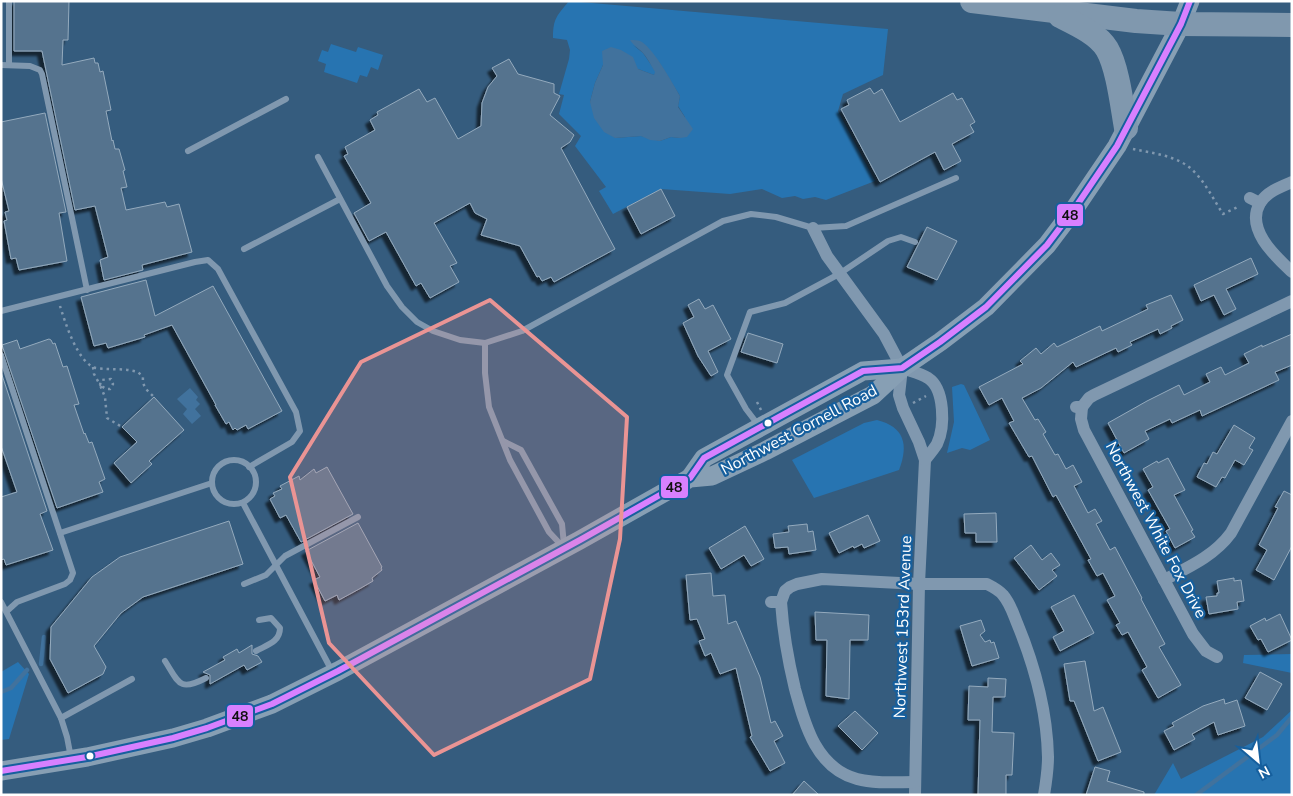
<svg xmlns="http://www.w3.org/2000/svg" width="1293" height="796" font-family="'Nunito Sans',sans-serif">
<defs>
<filter id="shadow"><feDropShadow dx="-4.5" dy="4.5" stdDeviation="1" flood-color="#0009"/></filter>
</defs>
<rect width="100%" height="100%" fill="#355c7e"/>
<!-- green -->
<g fill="#2774b1" fill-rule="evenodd">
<path d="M569 1 888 29 883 75 843 94 838 111 875 181 826 200 815 197 803 199 795 196 782 198 762 189 730 194 661 189 613 214 599 191 606 187 575 146 581 136 559 114 564 95 559 94 569 59 570 50 567 40 553 38C553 18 557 16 569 1ZM633 45 659 62 680 96 678 106 685 117 680 138 671 137 660 141 641 136 615 138 590 102 595 83 603 65 638 69 654 75 656 72 643 53Z"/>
<polygon points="331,44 356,52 358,47 383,55 378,70 371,67 367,77 360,75 357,83 324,72 326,64 318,61 322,50 328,52"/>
<polygon points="961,384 964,385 990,440 970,450 962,448 947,453 954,422 952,387"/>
<path d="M877 420C904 427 909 444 899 470L814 498 792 460 864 423Z"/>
<polygon points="1292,654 1292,673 1243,663 1244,655"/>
<polygon points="18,662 29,674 9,739 1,740 1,672"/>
<polygon points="1292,710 1292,795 1154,795 1173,763 1181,779 1263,737"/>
</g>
<!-- water -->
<g fill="#41729d">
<path d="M630 40C634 40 639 40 642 42 655 51 672 82 680 96L678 107 693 129 687 137 680 138 671 137 660 141 650 140 641 136 615 138 604 132 594 118 590 102 595 83 603 65 602 51 611 47 621 50 633 57 638 69 654 75 655 72C651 65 647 57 642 52 637 47 633 45 630 40Z"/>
<polygon points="190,388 198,397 196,400 200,404 195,409 201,416 192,424 183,414 187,409 177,399"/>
</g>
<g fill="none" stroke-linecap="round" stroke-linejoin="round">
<!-- stream -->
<g stroke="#41729d" stroke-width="4.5">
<polyline points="41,664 44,637"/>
<polyline points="1,692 11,688 27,670"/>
<polyline points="1196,795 1277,735 1292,717"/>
</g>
</g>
<!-- building -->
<g fill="#54738e" stroke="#94aabd" filter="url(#shadow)">
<polygon points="14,1 69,1 68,40 63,40 62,65 94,58 95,63 98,63 100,72 103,71 111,110 106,111 112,141 113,140 115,149 119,149 125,170 123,171 127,187 121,188 126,210 165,202 167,207 179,204 192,252 142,265 143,270 104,280 100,260 108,257 95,206 75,210 42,51 14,51"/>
<polygon points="509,59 518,74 554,84 554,93 560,96 550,115 574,135 570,142 561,148 615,249 554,282 551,277 542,281 539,276 537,277 520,246 481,235 487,219 475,213 470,203 434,223 457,263 450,266 459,282 430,298 421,283 416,286 386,232 369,241 354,213 371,203 344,156 348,154 345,147 375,130 370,120 378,115 377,112 419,89 427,102 435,98 458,139 481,126 482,103 488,87 497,76 492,68"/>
<polygon points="870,88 874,94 882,89 900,122 953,93 957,100 962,98 975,122 970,125 974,132 952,144 961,161 944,170 935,152 880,182 841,109 849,105 847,100"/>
<polygon points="45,113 66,212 59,213 67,261 19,270 16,258 11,259 4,221 7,220 5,212 9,211 1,178 1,122"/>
<polygon points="661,189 675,216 641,234 627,207"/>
<polygon points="927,227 957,241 937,280 907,267"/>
<polygon points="1251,258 1258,274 1226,289 1236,309 1224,315 1214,295 1201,301 1194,285"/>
<polygon points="146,280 155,316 213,286 282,411 248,429 246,425 237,430 235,428 233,430 229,422 226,424 215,405 216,405 172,325 144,335 145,337 108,348 106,343 94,346 81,297"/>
<polygon points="1171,295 1183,320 1171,326 1172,328 1160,334 1158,329 1130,342 1132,345 1118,352 1116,348 1076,367 1073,362 1041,388 1022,398 1035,420 1038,419 1046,432 1043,434 1055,455 1058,454 1066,469 1073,465 1082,482 1074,486 1088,513 1095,509 1102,521 1096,524 1110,550 1115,547 1142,598 1141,599 1165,644 1159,647 1181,685 1158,698 1142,670 1147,667 1128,632 1122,635 1116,625 1120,623 1107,600 1115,596 1103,573 1097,576 1088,560 1091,559 1056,495 1053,497 1032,456 1029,457 1009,423 1014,421 1002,398 989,405 979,387 1023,364 1020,361 1036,348 1041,354 1054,343 1057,347 1100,326 1102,331 1148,309 1146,305"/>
<polygon points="699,299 705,309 713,305 731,339 708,351 718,372 711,376 698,356 683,323 694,317 688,305"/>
<polygon points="748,333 783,344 777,363 741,352"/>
<polygon points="1292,334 1292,365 1275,372 1279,380 1202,416 1200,410 1172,423 1170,419 1145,431 1149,439 1124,453 1108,423 1147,401 1179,385 1184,395 1210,382 1206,374 1221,367 1225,375 1249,363 1244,354 1262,345 1262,347"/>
<polygon points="49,339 51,340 53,344 55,343 63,367 67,366 79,404 74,405 84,434 85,433 89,443 92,442 105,479 99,482 103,492 57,508 2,345 17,340 20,349"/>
<polygon points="1,372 47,511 40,514 53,550 6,565 4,559 1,560 1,497 17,492 1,446"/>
<polygon points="154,397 184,430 149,461 152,464 131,483 114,463 137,442 122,427"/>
<polygon points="1234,425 1255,438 1249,448 1253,450 1244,465 1235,460 1225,478 1222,477 1216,487 1197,477 1204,463 1207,464 1213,452 1217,454"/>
<polygon points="1168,458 1185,490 1174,495 1193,530 1191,531 1195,537 1175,548 1166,531 1170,529 1148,490 1153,487 1143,469 1157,461 1158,463"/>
<polygon points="327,467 353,514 301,542 286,515 280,518 270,499 275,496 273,493 282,489 280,486 299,476 300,480 314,469 316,473"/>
<polygon points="1284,491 1292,495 1292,546 1274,580 1256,570 1267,550 1259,545 1278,508 1275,507"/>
<polygon points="996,513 997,542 976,542 976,533 965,533 964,514"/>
<polygon points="868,515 880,541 864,548 862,544 854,548 853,546 839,553 829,533"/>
<polygon points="229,521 243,564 143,597 121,613 94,646 106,667 103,674 68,693 50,659 51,627 92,577 120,557"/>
<polygon points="358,523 382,567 381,568 382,570 372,578 373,581 361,588 339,600 337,595 325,601 314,580 320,577 306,551"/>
<polygon points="807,524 808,532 813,531 816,550 789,554 788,547 775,548 773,534 789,532 788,526"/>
<polygon points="745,526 764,559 751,566 744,555 721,569 709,548"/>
<polygon points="1031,545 1042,560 1051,553 1060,565 1052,570 1057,576 1039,590 1014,558"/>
<polygon points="711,573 713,596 725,595 728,624 736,621 760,677 771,723 775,721 783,736 774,741 785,763 770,771 750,737 752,736 736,668 720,674 711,653 705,656 699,641 705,639 697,619 690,620 686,575"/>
<polygon points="1234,578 1234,581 1241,580 1244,601 1237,602 1238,609 1209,614 1206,597 1217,596 1217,593 1219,593 1217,581"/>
<polygon points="1074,595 1094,633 1060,651 1053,637 1064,631 1051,607"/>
<polygon points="815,612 869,615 868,640 850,640 849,699 826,696 827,640 816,640"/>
<polygon points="1280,614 1292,640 1268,652 1261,639 1258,640 1250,626 1265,618 1266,621"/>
<polygon points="981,620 985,631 980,635 985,642 990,640 991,643 994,642 999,658 972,666 960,626"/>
<polygon points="252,645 252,654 258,656 262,662 247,670 244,665 210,684 210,675 203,672 225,660 223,657 237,649 239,653"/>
<polygon points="1085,661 1094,711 1103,707 1121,752 1098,761 1074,701 1070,701 1064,664"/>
<polygon points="1260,672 1282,684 1267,710 1245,698"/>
<polygon points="988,678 1006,679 1005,697 993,697 992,732 1014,733 1012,775 1006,775 1006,795 978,795 980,720 968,720 969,686 988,687"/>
<polygon points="1224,699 1225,704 1237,700 1245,726 1218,735 1214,722 1192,734 1195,739 1174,750 1164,731 1174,726 1172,723 1203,706"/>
<polygon points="855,711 878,733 862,750 838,726"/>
<polygon points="1095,767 1110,771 1107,781 1144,792 1144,795 1086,795"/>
<polygon points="804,781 819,795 792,795"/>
</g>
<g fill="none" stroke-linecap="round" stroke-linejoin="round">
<!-- path -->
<g stroke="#8098af" stroke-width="2.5" stroke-dasharray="2.5 4" stroke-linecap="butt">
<path d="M1133 149C1151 153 1173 155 1189 167 1204 179 1213 199 1223 214L1240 206"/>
<path d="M60 306C65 322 78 364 96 368 110 370 124 368 138 372L143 377C142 387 148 391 154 397"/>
<polyline points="93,367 94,374 100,385 101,380 111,379 113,384 110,389 106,389 100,385 105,397 107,418 122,427"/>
<polyline points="757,402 761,410"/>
<polyline points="913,403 926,396"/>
</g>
<!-- service -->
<g stroke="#8098af" stroke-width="6">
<polyline points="1,65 30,66 40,70 42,74 87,290"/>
<polyline points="9,65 9,1"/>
<polyline points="188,151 286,99"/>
<polyline points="318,157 387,286 402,307 417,322 433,331 460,340 485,343 522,331 723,221 751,214 776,217 813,228 846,226 956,178"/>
<polyline points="244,249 340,199"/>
<polyline points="1,311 195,262 208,260 218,269 296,412 300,431 292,442 249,467"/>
<polyline points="485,343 485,373 489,407 510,460 549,532 563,547"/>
<polyline points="1,355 73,573 70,580 65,584 17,602 7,611"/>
<polyline points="759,426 746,409 727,375 750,312 785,303 839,274 888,241 901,237 915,242"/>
<polyline points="503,441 521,450 562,524 564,545"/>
<circle cx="234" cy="482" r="22"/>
<polyline points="243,503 332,671"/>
<polyline points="60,533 212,483"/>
<polyline points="244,584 266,575 285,556 358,517"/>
<polyline points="1,602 61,718 67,737 71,758"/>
<path d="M256 651C267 645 280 642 280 628L271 618 259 620"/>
<path d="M165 661C179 683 179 692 206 678"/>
<polyline points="61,718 132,679"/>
</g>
<!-- minor -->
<g stroke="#8098af" stroke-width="12">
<path d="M1250 198 1260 203C1267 192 1280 187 1292 182"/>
<path d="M1260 203C1245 229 1275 256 1292 272"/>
<polyline points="813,228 827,256 884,334 902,368 899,395 903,408 919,442 925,460 919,584 915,795"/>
<path d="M902 368C910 371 921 373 928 378 945 389 945 427 937 444 934 449 929 455 925 460"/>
<polyline points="1076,407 1082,407 1089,398 1094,395 1292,301"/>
<polyline points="1082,407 1081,419 1084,430 1193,634 1206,651 1217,657"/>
<path d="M1164 580C1189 567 1214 556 1231 533L1292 421"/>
<path d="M771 602H781L785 591 790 587 797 584 822 579 919 584H987C993 587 999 590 1003 595 1010 603 1013 613 1017 623 1034 664 1047 711 1048 757 1048 769 1046 783 1044 795"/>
<path d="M781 602C783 632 788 660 795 689 805 725 816 768 857 779 875 784 897 782 915 782"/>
</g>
<!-- secondary -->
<g stroke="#879fb4" stroke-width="19">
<polyline points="690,478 704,458 863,371 902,368"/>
<polyline points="1,771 87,757 173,738 207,728 272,704 338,671 580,540 690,478 712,476 765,451 873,395 902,368 940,342 986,307 1047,245 1075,208 1117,146 1181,24 1190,1"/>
</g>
<!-- motorway -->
<g stroke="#8098ae" stroke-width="24">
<polyline points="972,1 1136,21 1181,24 1292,25"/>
<path d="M1060 16C1076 24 1098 34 1107 49 1118 68 1122 106 1126 128"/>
</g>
<!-- bus-1 casing -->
<g stroke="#165f9d" stroke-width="10">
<polyline id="bus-1" points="1,771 87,757 173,738 207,728 272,704 338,671 580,540 690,478 704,458 863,371 902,368 940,342 986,307 1047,245 1075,208 1117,146 1181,24 1190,1"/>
</g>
<!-- bus-1 -->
<use href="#bus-1" stroke="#d880ff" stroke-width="6"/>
</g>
<!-- marked area -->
<path fill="#ea9494" fill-opacity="0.2" stroke="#ea9494" stroke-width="4" stroke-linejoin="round" d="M490 300 627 417 620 539 590 679 434 755 329 643 290 477 361 362Z"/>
<!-- markers -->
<g fill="#fff" stroke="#165f9d" stroke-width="2">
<circle cx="768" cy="423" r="4.5"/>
<circle cx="90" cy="756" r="4.5"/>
</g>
<g text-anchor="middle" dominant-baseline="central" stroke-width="4.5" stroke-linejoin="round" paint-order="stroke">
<!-- street labels -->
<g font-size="16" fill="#fff" stroke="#165f9d">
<text transform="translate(799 430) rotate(-28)">Northwest Cornell Road</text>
<text transform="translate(1156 530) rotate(62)">Northwest White Fox Drive</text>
<text transform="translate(903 627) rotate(-88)">Northwest 153rd Avenue</text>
</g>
</g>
<g stroke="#165f9d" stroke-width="2">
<rect x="1056" y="203" width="28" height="24" rx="5" fill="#d880ff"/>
<rect x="660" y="475" width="29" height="24" rx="5" fill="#d880ff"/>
<rect x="226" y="704" width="28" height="24" rx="5" fill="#d880ff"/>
</g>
<g font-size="14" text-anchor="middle" font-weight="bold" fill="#111">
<text x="1070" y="220">48</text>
<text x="674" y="492">48</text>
<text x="240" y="721">48</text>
</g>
<!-- border -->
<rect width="1293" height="796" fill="none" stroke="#ffffff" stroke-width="5"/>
<!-- north arrow -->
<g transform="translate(1258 761) rotate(152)" stroke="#165f9d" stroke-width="4" paint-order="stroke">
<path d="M0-4L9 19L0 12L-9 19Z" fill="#ffffff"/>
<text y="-8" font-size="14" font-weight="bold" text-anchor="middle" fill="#ffffff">N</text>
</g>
</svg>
